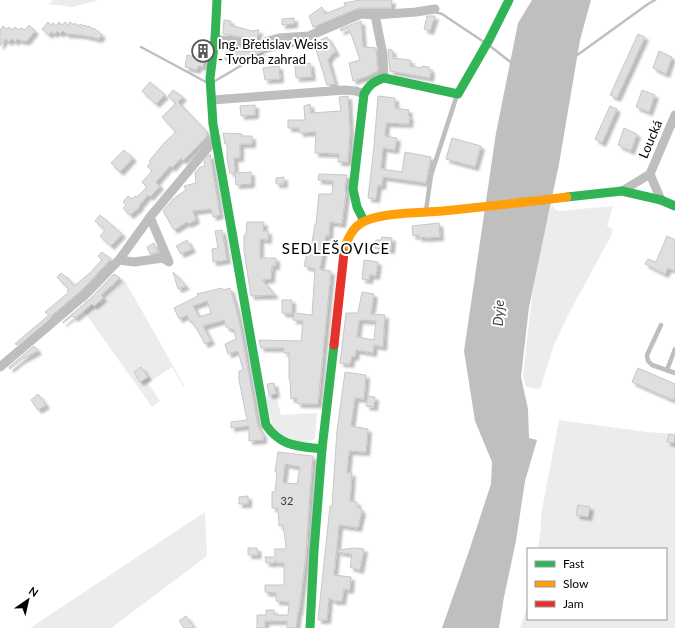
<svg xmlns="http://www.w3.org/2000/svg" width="675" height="628" font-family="Lato,sans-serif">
<defs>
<filter id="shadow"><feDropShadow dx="3.5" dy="3.5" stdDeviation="1" flood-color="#0004"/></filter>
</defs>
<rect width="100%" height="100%" fill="#fff"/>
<!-- green -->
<g fill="#ececec">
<polygon points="53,0 99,0 72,7 48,4"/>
<polygon points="552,203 554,209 559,211 613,206 607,226 613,229 610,238 569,313 554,345 540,389 526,387 523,375 536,262"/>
<polygon points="125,281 184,385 183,386 172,367 148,383 160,401 152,407 83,310 86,305 83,301 86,297 94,306 99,302 101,304"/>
<path d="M276 394 281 415 317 413 315 439C298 447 290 440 274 433L265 396Z"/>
<polygon points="559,420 647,432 675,434 675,628 520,628 528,604 528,619 666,619 666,549 538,549 541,528 541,515"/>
<polygon points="205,512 207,556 111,628 30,628"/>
</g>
<!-- water -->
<polygon fill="#bfbfbf" points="532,0 591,0 580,40 559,164 529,307 521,377 528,409 529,438 537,440 525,481 516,541 504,597 499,628 442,628 469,551 491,484 492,462 475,421 464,351 496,133 518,23"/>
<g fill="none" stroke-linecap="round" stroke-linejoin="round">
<!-- stream -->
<g stroke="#bfbfbf" stroke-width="2.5">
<polyline points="434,12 442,14 484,42"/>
<polyline points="490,46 513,64"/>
<polyline points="141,47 206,82"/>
<polyline points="576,56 648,4 655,0"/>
<polyline points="215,81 264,52 305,43"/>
</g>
</g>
<!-- building -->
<g fill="#dfdfdf" stroke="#c7c7c7" fill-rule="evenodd" filter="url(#shadow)">
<polygon points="360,0 392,0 391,8 359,8 313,27 309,16 322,7 325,14 345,6 344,3"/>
<polygon points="427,16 435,16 430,31 424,29"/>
<polygon points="294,18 294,24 282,25 282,19"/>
<polygon points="224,20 231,21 230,25 252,31 259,30 257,38 254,39 223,34"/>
<polygon points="361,21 363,47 376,48 378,71 366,77 353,81 349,63 360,60 349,28 341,31 340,29"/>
<polygon points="48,22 51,25 53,23 56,26 59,22 62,25 65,22 68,25 70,22 74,25 75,23 78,26 80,24 84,26 85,25 88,27 89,26 93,29 94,28 102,35 99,39 82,35 66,34 63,31 60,34 57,31 55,34 51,32 49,35 42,29"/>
<polygon points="29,25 35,31 27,41 21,41 18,39 15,42 12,39 9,42 5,39 0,46 0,30 3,26 7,29 9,27 13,30 15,27 19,30 21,28 25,30"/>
<polygon points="638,34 645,37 617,98 610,95"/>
<polygon points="327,37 336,52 332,54 328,60 335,84 327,85 314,43"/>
<polygon points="198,46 206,47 203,67 198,66 197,70 185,67 187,55 196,57"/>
<polygon points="388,49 392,50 393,58 409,60 411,61 410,66 422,68 422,66 429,67 429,69 431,70 430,78 390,71"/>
<polygon points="263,51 248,58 245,58 245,60 225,60 225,52"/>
<polygon points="659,51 672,57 666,74 653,68"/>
<polygon points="310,63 312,77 296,78 295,66"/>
<polygon points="279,66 280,79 265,80 263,68"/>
<polygon points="150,82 165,95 156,104 142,91"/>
<polygon points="173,90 183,97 178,102 206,131 207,136 183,161 181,158 172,168 170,166 156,182 160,186 150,197 148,195 139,206 140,207 130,215 123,208 126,205 123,202 128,196 132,199 135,196 137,197 147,187 142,182 152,171 147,166 151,163 149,161 165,142 176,132 162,117 176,103 168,96"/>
<polygon points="642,90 655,95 649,112 636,107"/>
<polygon points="348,96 350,132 348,162 338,162 339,154 315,153 316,132 300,133 299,128 288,128 288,120 305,120 304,106 310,104 311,113 341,111 339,97"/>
<polygon points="378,96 395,98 395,108 409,110 408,115 410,117 409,124 386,123 385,136 397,138 395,150 383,148 381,169 402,172 405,152 431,157 426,183 383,177 382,186 378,185 376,199 368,198 374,147"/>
<polygon points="255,105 255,115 241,116 240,106"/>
<polygon points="610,106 617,109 602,143 595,139"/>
<polygon points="624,128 637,134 631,151 618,145"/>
<polygon points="223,133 242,134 242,136 252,136 252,144 240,144 240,158 234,158 235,173 230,173 227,159 227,144 225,144"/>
<polygon points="452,138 481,146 475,167 446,159"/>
<polygon points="124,150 133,158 120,172 111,163"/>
<polygon points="210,154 220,215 213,217 211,209 193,211 196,220 188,224 187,222 174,230 163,211 173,199 186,190 184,186 196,183 195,173 200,167 205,166 204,161"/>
<polygon points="251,172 251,184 236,185 235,173"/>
<polygon points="319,174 347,175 345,188 346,194 342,224 330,222 329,236 326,235 320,269 331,271 318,404 298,404 296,398 291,399 290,381 289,379 289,353 284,353 284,348 261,348 259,340 301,341 303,321 293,320 294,313 312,315 315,269 304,266 307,254 310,255 315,224 316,224 319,194 332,194 333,181 318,180"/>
<polygon points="284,177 284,184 276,184 276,178"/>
<polygon points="100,215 122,234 111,246 100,236 105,230 95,221"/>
<polygon points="247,222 264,222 263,231 268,231 268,240 260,239 260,258 276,258 276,266 272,266 271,279 262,280 275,295 251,296 244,251 244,235 246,235"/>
<polygon points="439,223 440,237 425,238 426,237 419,238 419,235 413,236 412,226"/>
<polygon points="222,230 227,260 213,262 212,249 218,248 215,231"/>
<polygon points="667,236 675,240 675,271 668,268 665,274 645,264 648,259 656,262"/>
<polygon points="382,237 392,238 391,250 375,248 376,240 381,240"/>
<polygon points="187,240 192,249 181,254 176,246"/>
<polygon points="154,243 158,253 150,254 147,247"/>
<polygon points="102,252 111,259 82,290 17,345 15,344 25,335 49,315 45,312 69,292 67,291 69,289 57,277 61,273 66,277 67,277 74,286 90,273 102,260 98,256"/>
<polygon points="364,260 378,262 376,276 370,275 369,280 362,279"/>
<polygon points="173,272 186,286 178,289"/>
<polygon points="114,274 120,278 101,295 103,298 94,306 92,304 75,318 72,316 63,323 63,322 90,299"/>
<path d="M222 288 223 290 230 288 236 308 240 325 258 426 263 435V440L249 441V426L231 428V422L247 420 239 380V371L243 370 238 351 228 354 225 344 236 339 234 330 226 327 224 320 203 326 211 341 205 344 193 322 191 323 187 315 179 319 174 308 198 296 197 294ZM207 301 211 313 199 317 193 306Z"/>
<path d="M362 292 374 294 371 314 385 315 383 347 374 345 373 353 356 350 355 357 352 356 350 364 340 363 346 313H358ZM359 320 376 321 374 340 357 337Z"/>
<polygon points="282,300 292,300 292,314 282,313"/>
<polygon points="34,346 38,351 21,360 10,369 9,367"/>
<polygon points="141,367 148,377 140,382 134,372"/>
<polygon points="638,368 675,384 675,396 673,400 632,382"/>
<polygon points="345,372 366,375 364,399 355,398 351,426 368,429 366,452 349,451 347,473 352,473 350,501 357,502 357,507 359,507 362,511 358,528 339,525 334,575 351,577 350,590 344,589 342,601 334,601 329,598 327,620 318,620 330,506 332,506 337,431"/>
<polygon points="274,383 276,394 269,395 267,384"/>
<polygon points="38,394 46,405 38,410 31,400"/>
<polygon points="368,396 375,397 374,407 366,406"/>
<polygon points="669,434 675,435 674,443 667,442"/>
<path d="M278 452 313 456 310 491 306 555 299 612H298L296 628H287V621H265V628H257V615H266V610H274V615H288L289 602 276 601V593L265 592V585H284V563H276V561L274 563H266L265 557H275V549H285L286 546 283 525 279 526 278 508H272V492H275L277 472H275ZM285 464 300 467 297 484 283 483Z"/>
<polygon points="248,496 248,504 239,504 239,497"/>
<polygon points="578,505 590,507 588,517 576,515"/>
<polygon points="248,548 257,548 258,555 248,555"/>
<polygon points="354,548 364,549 360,570 350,567 352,554 338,552 338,550"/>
<polygon points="186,616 194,628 184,628 179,621"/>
</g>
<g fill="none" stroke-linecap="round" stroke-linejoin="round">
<!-- lane -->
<g stroke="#bebebe" stroke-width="4.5">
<polyline points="426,211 431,175 457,95"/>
<polyline points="661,325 647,355 648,361 652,365 675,373"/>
<polyline points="667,370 675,349"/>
</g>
<!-- street -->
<g stroke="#bebebe" stroke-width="9">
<polyline points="375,15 383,55 384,78"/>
<polyline points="215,39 254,45 279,38 309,36 361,14 375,15 416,12 435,9"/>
<polyline points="212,100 345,90 356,91 364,94"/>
<polyline points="650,174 661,200"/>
<polyline points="622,191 650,174 675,115"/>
<polyline points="119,260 134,262 163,258 169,262 150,217"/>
<polyline points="0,367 86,294 119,260 150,217 216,138"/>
</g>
<!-- fast -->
<g stroke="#30b455" stroke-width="9">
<path d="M217 0 215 39 210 78 213 124 266 425C281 447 298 446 322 449"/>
<polyline points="567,197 622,191 661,200 675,206"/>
<path d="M364 221 357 207 353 189 364 94C369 85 374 81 384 78L458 94 489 40 509 0"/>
<polyline points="310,628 314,551 322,449 334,345"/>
</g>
<!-- slow -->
<path stroke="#ff9f0a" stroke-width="9" d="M344 253C346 240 353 226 365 221 385 212 420 213 443 211 484 207 526 202 567 197"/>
<!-- jam -->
<polyline stroke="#e5322d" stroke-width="9" points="334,345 344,253"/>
</g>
<!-- icons -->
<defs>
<g id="building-ring" transform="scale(1.15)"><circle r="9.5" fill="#fff" stroke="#595959" stroke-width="1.5"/><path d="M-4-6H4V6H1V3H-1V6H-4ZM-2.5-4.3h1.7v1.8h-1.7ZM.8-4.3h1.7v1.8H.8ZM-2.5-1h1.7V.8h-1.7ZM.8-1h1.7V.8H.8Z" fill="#595959"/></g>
</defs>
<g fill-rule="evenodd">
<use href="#building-ring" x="203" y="51"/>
</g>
<g text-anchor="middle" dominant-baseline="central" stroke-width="4" stroke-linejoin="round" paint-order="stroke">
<!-- number labels -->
<g font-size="11" fill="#383838">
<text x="287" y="500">32</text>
</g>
<!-- poi labels -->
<g font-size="13" fill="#000" stroke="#fff" text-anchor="start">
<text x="218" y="44">Ing. Břetislav Weiss<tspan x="218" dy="15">- Tvorba zahrad</tspan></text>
</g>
<!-- street labels -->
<g font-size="13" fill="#000" stroke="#fff">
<text transform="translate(650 139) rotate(-67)">Loucká</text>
</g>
<!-- water labels -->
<g font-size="14" font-style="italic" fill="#444" stroke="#fff">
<text transform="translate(498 313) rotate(-87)">Dyje</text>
</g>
<!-- quarter labels -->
<g font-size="15" letter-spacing="1" fill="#000" stroke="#fff">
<text x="336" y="248">SEDLEŠOVICE</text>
</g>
</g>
<!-- legend -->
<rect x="527" y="548" width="140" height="72" fill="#ffffff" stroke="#999999"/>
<rect x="535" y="561" width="20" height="6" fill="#30b455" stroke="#999999"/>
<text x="563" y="568" font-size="12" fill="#000000">Fast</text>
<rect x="535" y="581" width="20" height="6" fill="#ff9f0a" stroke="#999999"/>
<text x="563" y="588" font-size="12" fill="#000000">Slow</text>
<rect x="535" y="601" width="20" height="6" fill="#e5322d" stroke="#999999"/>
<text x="563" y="608" font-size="12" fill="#000000">Jam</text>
<!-- north arrow -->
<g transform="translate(28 600) rotate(34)" stroke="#ffffff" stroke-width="3" paint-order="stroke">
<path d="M0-3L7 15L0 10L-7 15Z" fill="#000000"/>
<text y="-6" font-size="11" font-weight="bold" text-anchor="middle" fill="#000000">N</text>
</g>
</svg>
